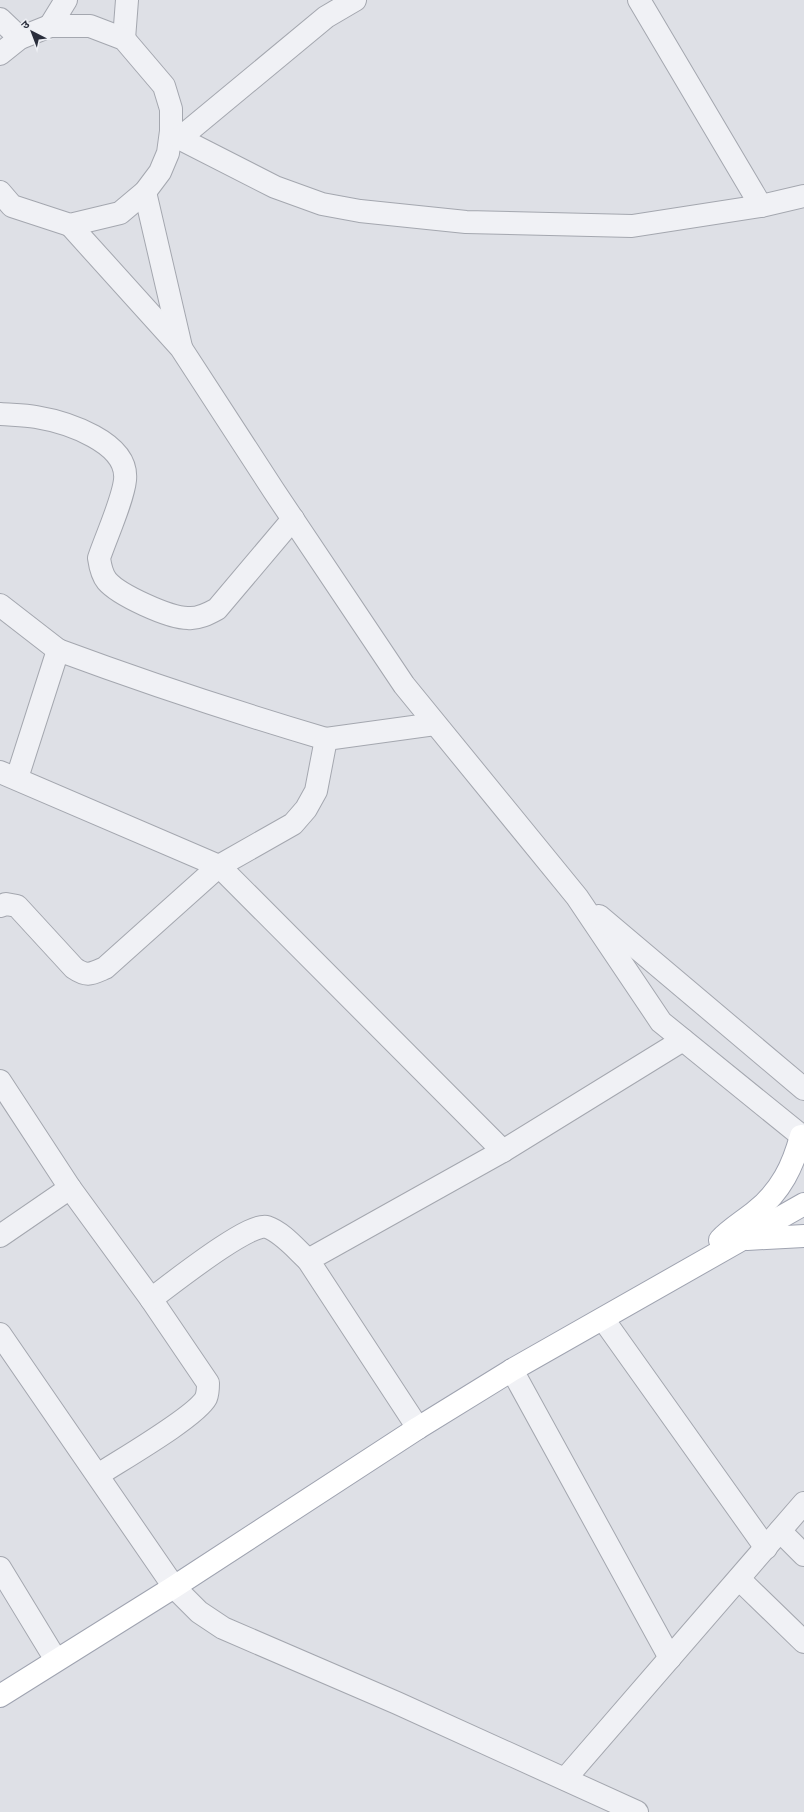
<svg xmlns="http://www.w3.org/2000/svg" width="804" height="1812" font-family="Manrope,'Noto Sans Devanagari',sans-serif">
<rect width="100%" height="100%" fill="#dee0e6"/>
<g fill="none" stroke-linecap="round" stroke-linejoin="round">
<!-- minor casing -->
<g stroke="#a4a7af" stroke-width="24">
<g id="minor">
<polyline points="639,0 761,206"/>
<polyline points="0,19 20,38"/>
<polyline points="50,26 66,0"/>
<polyline points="124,39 127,0"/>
<polyline points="0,54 20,38 50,26 90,26 124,39 164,86 171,109 171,131 168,153 160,172 145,192 120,213 70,225 12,206 0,192"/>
<polyline points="171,134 275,187 322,204 360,211 466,222 632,226 761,206 804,196"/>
<polyline points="180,138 326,17 355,0"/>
<polyline points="145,192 181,347"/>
<polyline points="70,225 181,348 274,491 404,685 577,897 661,1022 804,1138"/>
<path d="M0 414C12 415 25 415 36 417 66 422 129 442 125 480 123 500 106 537 99 558 100 565 102 575 107 581 119 595 169 618 188 618 198 619 208 614 217 609L293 519"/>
<polyline points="0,605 58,650"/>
<polyline points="0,772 219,866 503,1151"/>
<path d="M17 778 58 650C147 683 235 712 326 739"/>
<path d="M0 906 6 904 17 906 74 968C87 977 91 974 105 968L219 866 293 824 306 809 316 791 326 739 435 724"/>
<polyline points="599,916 804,1089"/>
<path d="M0 1081 70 1188 151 1299 208 1383C208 1387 208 1393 206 1398 196 1417 119 1461 98 1475"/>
<polyline points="0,1236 70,1188"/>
<path d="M151 1299C169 1286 250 1221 267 1227 282 1232 296 1249 308 1260"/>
<polyline points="603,1319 766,1548"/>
<polyline points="0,1334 174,1587 199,1612 223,1628 397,1703 637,1812"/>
<polyline points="512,1370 670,1658"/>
<polyline points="418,1428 308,1260 503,1151 683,1040"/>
<polyline points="780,1531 804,1555"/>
<polyline points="0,1568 56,1660"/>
<polyline points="739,1579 804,1642"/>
<polyline points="565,1779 804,1503"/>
</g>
</g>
<!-- major casing -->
<g stroke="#9fa3b0" stroke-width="24">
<g id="major">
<polyline points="747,1239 804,1236"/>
<path d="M720 1240C730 1229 744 1221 756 1211 781 1191 793 1166 801 1136"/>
<polyline points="0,1696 174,1587 418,1428 512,1370 804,1204"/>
</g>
</g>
<!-- minor -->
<use href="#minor" stroke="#f0f1f5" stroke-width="22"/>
<!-- major -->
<use href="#major" stroke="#fff" stroke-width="22"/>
</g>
<!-- north arrow -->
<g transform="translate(32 32) rotate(318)" stroke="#edeff4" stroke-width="3" paint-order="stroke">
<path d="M0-3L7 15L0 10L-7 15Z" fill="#292d3b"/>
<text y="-6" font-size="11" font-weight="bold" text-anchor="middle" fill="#292d3b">उ</text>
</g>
</svg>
